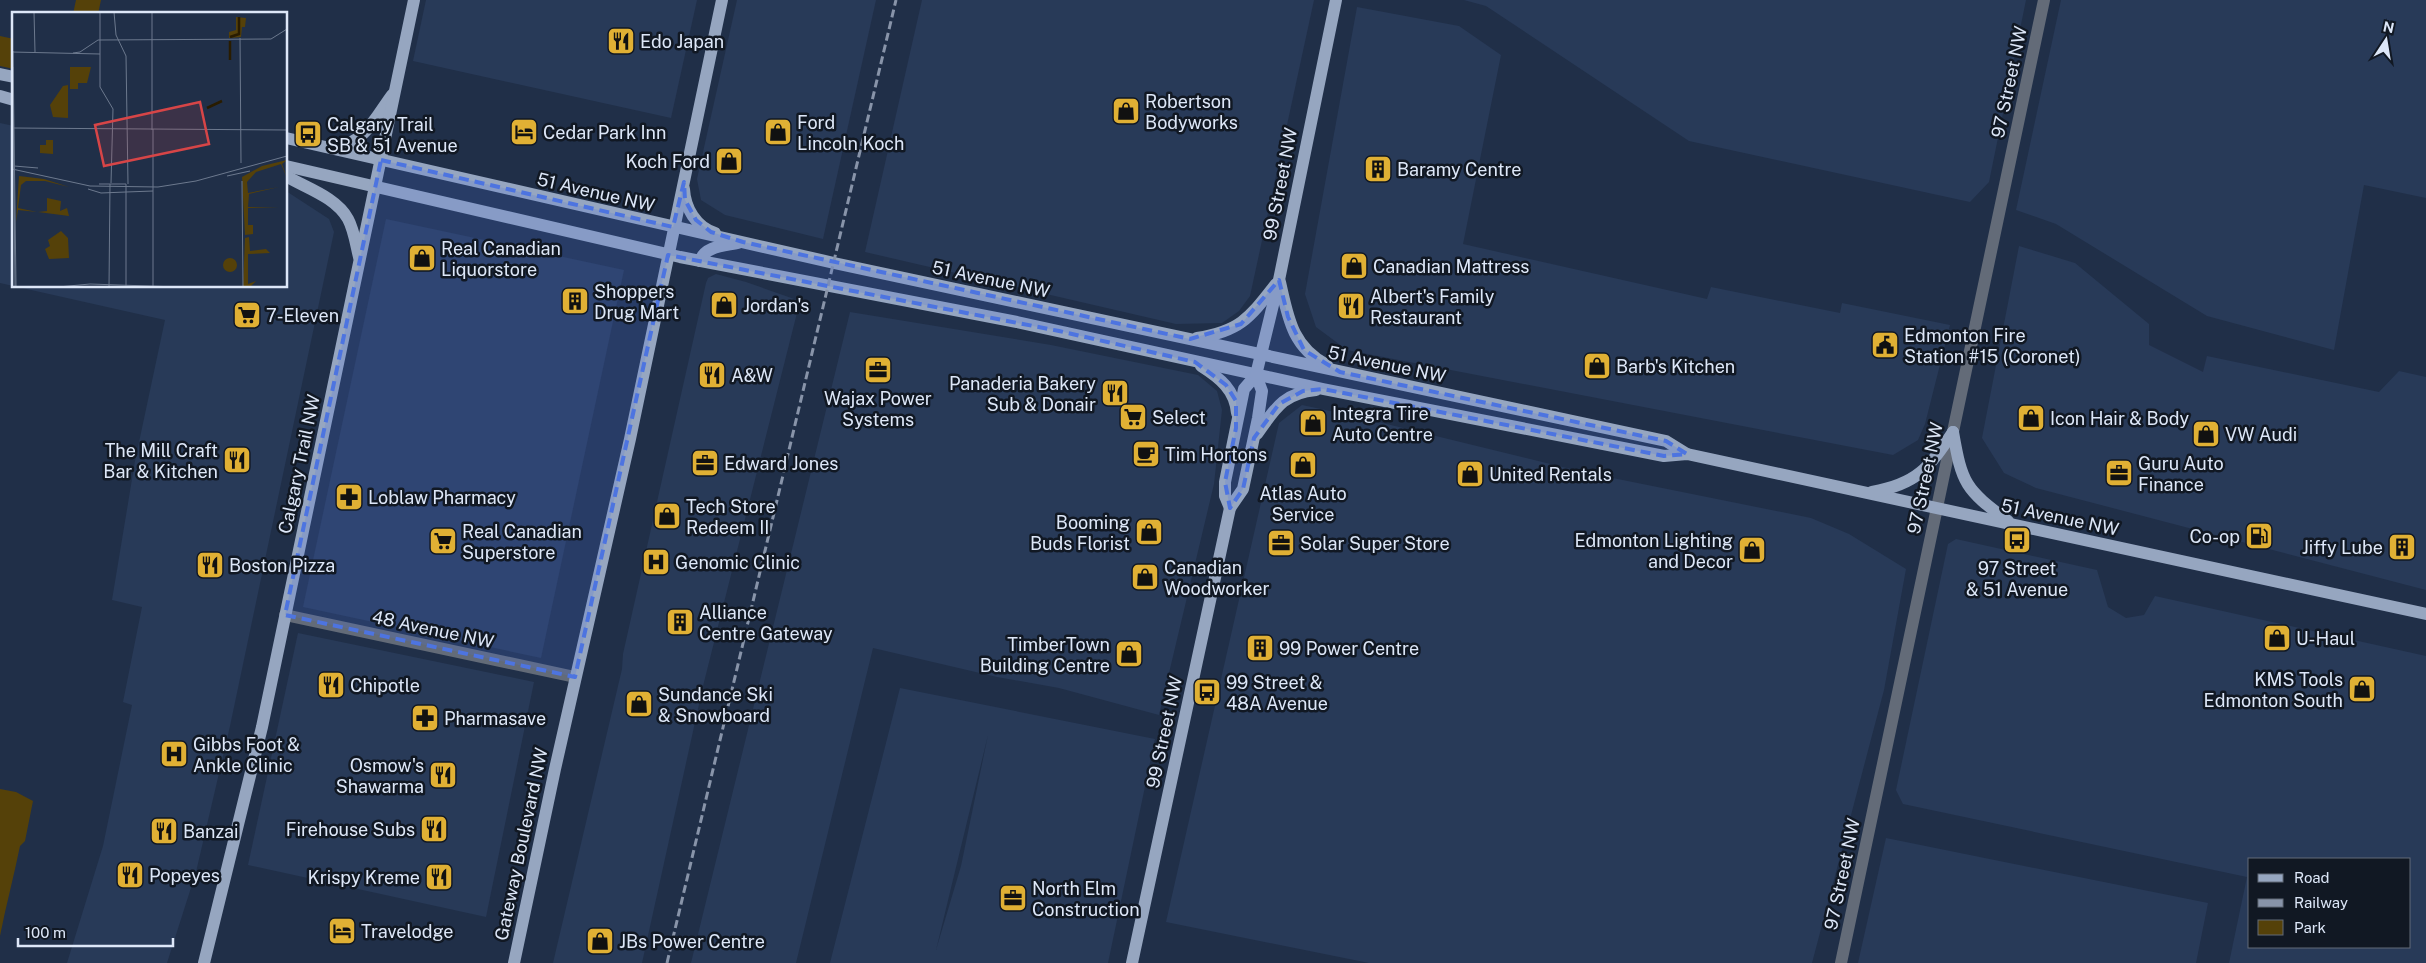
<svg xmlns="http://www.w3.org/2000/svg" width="2426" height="963" font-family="'Public Sans',sans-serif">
<rect width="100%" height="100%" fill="#202f48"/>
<!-- built -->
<g fill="#283a58" fill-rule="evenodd">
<polygon points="426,0 697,0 671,118 413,61"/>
<polygon points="737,0 876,0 823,239 725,215 701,200 697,179"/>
<polygon points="922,0 1314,0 1250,296 1239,311 1222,323 1176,324 865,252"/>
<polygon points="1464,0 2026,0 1989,182 1970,202 1689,141 1486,6"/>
<polygon points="2061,0 2426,0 2426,198 2364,185 2334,350 2207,316 2056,224 2016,210"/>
<polygon points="1357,7 1459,26 1501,55 1463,244 1707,299 1711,287 1840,313 1842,303 1950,325 1925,424 1918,440 1893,455 1347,350 1316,327 1305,294"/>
<polygon points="0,123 14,126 14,286 286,286 286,191 329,219 334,232 230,726 196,872 167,963 67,963 103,846 132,705 123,702 142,607 112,600 135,461 165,320 0,283"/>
<polygon points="386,219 624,270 541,658 303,607"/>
<polygon points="2019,246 2075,263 2149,324 2149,345 2203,372 2207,356 2379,392 2399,371 2426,377 2426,590 2036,488 2004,473 1982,438"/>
<polygon points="716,274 746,282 800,301 703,686 642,963 553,963 622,669 623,654 706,283 708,278"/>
<polygon points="850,312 1051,345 1198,375 1217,391 1222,410 1214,484 1159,715 1059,688 997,677 873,648 796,963 691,963"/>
<polygon points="1302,405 1354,416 1583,472 1811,518 1849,534 1906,569 1884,690 1812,963 1369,963 1166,922 1279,423"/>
<path d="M1956 539 2097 570 2108 607 2126 618 2144 615 2155 596 2426 656V963H2229L2247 877 1903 804 1896 790 1948 544ZM2250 859H2410V947H2250Z"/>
<polygon points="298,633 534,682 486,917 248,865"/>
<path d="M900 688 1155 739 1108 963H830ZM988 735 961 866 936 950Z"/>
<polygon points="1886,838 2208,903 2196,963 1858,963"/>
</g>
<!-- green -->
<g fill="#554109">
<polygon points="76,0 101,0 98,14 73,14"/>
<polygon points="0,36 14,39 14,69 0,66"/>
<path d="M0 789 16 792 33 801 25 841 20 846C14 876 6 905 0 936Z"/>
</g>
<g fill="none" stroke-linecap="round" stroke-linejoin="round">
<!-- minor -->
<g stroke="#636b78" stroke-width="12">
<polyline points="285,615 575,677"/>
<polyline points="1841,963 2044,0"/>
</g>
<!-- major -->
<g stroke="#96a6c0" stroke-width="12">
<polyline points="0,74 14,77"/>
<polyline points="0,96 14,100"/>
<polyline points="286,138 834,263 1666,441 1687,454"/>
<path d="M333 146C362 148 377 115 392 95"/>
<polyline points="286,166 680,257 1017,322 1323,389 1664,456 1687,454 2426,614"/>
<path d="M286 176C306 188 336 197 348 219 354 230 356 245 359 257"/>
<path d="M684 189C685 208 696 227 715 233"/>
<path d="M700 261C705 246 724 246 738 243"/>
<path d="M1280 282C1288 317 1292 347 1327 365"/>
<path d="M1197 338C1241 331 1250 317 1276 284"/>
<path d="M1201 366C1220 378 1235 390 1237 413"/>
<path d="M1953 432C1962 484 1965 489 2008 521"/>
<path d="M1257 434C1275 409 1283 393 1316 390"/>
<path d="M1872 492C1917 484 1929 468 1953 432"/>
<polyline points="1230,508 1225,496 1225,482 1236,428 1244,389 1256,375 1279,280 1336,0"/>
<polyline points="204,963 262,727 414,0"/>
<polyline points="514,963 555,769 630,439 722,0"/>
<polyline points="1132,963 1230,508 1243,489 1258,418 1262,391 1256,375"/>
</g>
<!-- rail -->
<polyline stroke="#8894a9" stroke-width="3" stroke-dasharray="8 4" stroke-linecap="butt" points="667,963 896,0"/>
</g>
<!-- marked area -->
<path fill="#4d74e0" fill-opacity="0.2" stroke="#4d74e0" stroke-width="4" stroke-dasharray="10 6" stroke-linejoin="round" d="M381 160 673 227 684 182 685 200 696 220 711 232 743 242 1190 339 1241 324 1279 280 1288 317 1304 350 1340 372 1666 441 1687 454 1664 456 1323 389 1303 391 1279 404 1254 438 1243 489 1230 508 1225 482 1236 428V401L1226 385 1195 362 1059 331 668 255 575 677 285 615Z"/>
<!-- icons -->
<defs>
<g id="restaurant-square" transform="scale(1.4375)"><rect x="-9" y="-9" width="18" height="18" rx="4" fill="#e0b034" stroke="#111823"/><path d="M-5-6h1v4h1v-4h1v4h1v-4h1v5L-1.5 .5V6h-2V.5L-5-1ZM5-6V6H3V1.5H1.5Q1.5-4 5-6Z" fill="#111"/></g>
<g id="shop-square" transform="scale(1.4375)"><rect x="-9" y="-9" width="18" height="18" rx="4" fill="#e0b034" stroke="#111823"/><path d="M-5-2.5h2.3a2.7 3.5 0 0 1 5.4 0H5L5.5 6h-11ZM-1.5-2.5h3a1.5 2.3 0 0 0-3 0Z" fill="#111"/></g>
<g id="hotel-square" transform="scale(1.4375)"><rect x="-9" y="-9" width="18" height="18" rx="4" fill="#e0b034" stroke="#111823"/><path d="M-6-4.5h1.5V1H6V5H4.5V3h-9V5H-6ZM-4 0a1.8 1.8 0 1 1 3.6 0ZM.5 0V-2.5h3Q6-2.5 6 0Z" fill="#111"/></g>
<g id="bus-square" transform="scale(1.4375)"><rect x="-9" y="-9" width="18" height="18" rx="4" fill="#e0b034" stroke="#111823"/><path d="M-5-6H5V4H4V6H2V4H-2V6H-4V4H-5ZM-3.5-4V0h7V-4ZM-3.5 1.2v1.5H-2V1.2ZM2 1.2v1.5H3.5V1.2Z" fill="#111"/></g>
<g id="building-square" transform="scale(1.4375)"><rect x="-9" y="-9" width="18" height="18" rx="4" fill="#e0b034" stroke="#111823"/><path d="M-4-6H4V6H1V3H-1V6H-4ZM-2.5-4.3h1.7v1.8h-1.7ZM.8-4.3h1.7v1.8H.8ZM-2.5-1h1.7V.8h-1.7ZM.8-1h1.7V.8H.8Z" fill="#111"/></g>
<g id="supermarket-square" transform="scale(1.4375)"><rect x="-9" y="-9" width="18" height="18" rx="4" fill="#e0b034" stroke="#111823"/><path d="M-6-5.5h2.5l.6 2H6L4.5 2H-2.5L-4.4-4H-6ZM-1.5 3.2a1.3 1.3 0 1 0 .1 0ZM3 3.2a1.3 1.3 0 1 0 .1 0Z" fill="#111"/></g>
<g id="civic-square" transform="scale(1.4375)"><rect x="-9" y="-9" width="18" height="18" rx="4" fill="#e0b034" stroke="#111823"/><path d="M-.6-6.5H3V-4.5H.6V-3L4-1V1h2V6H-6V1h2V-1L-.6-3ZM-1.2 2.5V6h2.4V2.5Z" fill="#111"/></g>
<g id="office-square" transform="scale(1.4375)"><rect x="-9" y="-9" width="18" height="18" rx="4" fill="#e0b034" stroke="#111823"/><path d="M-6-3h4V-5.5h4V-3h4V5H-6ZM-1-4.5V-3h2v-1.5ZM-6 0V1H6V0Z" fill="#111"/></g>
<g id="cafe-square" transform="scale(1.4375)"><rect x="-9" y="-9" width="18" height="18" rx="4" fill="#e0b034" stroke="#111823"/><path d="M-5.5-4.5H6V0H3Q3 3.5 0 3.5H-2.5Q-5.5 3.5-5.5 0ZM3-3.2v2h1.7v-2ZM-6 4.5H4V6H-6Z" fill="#111"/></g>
<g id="pharmacy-square" transform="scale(1.4375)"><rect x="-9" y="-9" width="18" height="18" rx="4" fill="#e0b034" stroke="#111823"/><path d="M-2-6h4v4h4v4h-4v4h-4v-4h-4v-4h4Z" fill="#111"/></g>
<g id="fuel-square" transform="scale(1.4375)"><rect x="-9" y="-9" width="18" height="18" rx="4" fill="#e0b034" stroke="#111823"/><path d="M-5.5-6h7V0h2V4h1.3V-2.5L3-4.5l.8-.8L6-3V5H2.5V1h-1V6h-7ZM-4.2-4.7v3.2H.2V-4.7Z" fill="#111"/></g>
<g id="hospital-square" transform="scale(1.4375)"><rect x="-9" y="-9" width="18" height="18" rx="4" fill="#e0b034" stroke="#111823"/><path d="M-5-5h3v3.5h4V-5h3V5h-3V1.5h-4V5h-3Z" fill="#111"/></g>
</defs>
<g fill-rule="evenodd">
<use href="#restaurant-square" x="621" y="41"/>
<use href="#shop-square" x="1126" y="111"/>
<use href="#hotel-square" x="524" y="132"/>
<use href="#shop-square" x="778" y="132"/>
<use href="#bus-square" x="308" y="134"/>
<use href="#shop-square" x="729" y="161"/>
<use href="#building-square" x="1378" y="169"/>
<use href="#shop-square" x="422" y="258"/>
<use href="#shop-square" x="1354" y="266"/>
<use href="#building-square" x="575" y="301"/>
<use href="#shop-square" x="724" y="305"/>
<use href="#restaurant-square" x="1351" y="306"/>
<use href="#supermarket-square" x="247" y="315"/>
<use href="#civic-square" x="1885" y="345"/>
<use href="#shop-square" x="1597" y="366"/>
<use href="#office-square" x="878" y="370"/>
<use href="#restaurant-square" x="712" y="375"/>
<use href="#restaurant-square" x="1115" y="393"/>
<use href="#supermarket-square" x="1133" y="417"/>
<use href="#shop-square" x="2031" y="418"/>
<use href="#shop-square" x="1313" y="423"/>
<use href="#shop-square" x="2206" y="434"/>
<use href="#cafe-square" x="1146" y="454"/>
<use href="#restaurant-square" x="237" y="460"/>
<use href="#office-square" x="705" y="463"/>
<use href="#shop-square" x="1303" y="465"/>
<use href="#office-square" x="2119" y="473"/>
<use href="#shop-square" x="1470" y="474"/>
<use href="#pharmacy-square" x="349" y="497"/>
<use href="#shop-square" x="667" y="516"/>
<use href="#shop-square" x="1149" y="532"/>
<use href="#fuel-square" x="2259" y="536"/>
<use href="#bus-square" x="2017" y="540"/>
<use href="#supermarket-square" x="443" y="541"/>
<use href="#office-square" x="1281" y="543"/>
<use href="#building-square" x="2402" y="547"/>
<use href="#shop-square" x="1752" y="550"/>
<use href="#hospital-square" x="656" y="562"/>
<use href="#restaurant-square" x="210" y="565"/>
<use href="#shop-square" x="1145" y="577"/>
<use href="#building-square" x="680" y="622"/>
<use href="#shop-square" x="2277" y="638"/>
<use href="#building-square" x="1260" y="648"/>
<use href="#shop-square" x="1129" y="654"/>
<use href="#restaurant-square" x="331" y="685"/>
<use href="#shop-square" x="2362" y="689"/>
<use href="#bus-square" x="1207" y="692"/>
<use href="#shop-square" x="639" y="704"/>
<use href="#pharmacy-square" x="425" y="718"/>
<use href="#hospital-square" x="174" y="754"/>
<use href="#restaurant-square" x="443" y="775"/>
<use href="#restaurant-square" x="434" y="829"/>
<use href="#restaurant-square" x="164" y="831"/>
<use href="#restaurant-square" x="130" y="875"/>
<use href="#restaurant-square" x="439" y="877"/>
<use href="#office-square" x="1013" y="898"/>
<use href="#hotel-square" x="342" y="931"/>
<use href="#shop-square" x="600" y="941"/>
</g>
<g text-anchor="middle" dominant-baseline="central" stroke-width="5" stroke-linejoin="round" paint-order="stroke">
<!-- poi labels -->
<g font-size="18" fill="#dde7f8" stroke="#111823" text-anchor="start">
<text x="640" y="41">Edo Japan</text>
<text x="1145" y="101">Robertson<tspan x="1145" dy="21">Bodyworks</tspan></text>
<text x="797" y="122">Ford<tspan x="797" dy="21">Lincoln Koch</tspan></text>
<text x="327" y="124">Calgary Trail<tspan x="327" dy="21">SB &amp; 51 Avenue</tspan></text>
<text x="543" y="132">Cedar Park Inn</text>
<text x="710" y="161" text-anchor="end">Koch Ford</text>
<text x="1397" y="169">Baramy Centre</text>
<text x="441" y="248">Real Canadian<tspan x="441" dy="21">Liquorstore</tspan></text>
<text x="1373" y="266">Canadian Mattress</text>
<text x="594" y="291">Shoppers<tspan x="594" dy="21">Drug Mart</tspan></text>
<text x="1370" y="296">Albert's Family<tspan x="1370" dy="21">Restaurant</tspan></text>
<text x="743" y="305">Jordan's</text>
<text x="266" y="315">7-Eleven</text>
<text x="1904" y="335">Edmonton Fire<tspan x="1904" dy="21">Station #15 (Coronet)</tspan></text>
<text x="1616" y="366">Barb's Kitchen</text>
<text x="731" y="375">A&amp;W</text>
<text x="1096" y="383" text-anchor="end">Panaderia Bakery<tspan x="1096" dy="21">Sub &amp; Donair</tspan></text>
<text x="878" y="398" text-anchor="middle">Wajax Power<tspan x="878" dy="21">Systems</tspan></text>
<text x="1332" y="413">Integra Tire<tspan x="1332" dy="21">Auto Centre</tspan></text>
<text x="1152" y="417">Select</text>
<text x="2050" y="418">Icon Hair &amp; Body</text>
<text x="2225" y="434">VW Audi</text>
<text x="218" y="450" text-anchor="end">The Mill Craft<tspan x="218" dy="21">Bar &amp; Kitchen</tspan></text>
<text x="1165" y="454">Tim Hortons</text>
<text x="724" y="463">Edward Jones</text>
<text x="2138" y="463">Guru Auto<tspan x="2138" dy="21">Finance</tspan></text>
<text x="1489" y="474">United Rentals</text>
<text x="1303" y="493" text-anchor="middle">Atlas Auto<tspan x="1303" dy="21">Service</tspan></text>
<text x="368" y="497">Loblaw Pharmacy</text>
<text x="686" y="506">Tech Store<tspan x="686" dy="21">Redeem II</tspan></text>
<text x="1130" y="522" text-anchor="end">Booming<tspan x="1130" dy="21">Buds Florist</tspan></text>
<text x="462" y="531">Real Canadian<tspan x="462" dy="21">Superstore</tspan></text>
<text x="2240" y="536" text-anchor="end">Co-op</text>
<text x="1733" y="540" text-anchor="end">Edmonton Lighting<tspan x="1733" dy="21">and Decor</tspan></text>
<text x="1300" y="543">Solar Super Store</text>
<text x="2383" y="547" text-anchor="end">Jiffy Lube</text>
<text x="675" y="562">Genomic Clinic</text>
<text x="229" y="565">Boston Pizza</text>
<text x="1164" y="567">Canadian<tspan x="1164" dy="21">Woodworker</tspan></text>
<text x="2017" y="568" text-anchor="middle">97 Street<tspan x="2017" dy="21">&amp; 51 Avenue</tspan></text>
<text x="699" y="612">Alliance<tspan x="699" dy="21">Centre Gateway</tspan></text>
<text x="2296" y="638">U-Haul</text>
<text x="1110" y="644" text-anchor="end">TimberTown<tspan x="1110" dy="21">Building Centre</tspan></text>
<text x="1279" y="648">99 Power Centre</text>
<text x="2343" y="679" text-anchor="end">KMS Tools<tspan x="2343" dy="21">Edmonton South</tspan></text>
<text x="1226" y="682">99 Street &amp;<tspan x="1226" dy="21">48A Avenue</tspan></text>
<text x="350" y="685">Chipotle</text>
<text x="658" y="694">Sundance Ski<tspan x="658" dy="21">&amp; Snowboard</tspan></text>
<text x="444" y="718">Pharmasave</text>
<text x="193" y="744">Gibbs Foot &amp;<tspan x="193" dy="21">Ankle Clinic</tspan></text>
<text x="424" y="765" text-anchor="end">Osmow's<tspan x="424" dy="21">Shawarma</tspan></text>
<text x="415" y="829" text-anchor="end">Firehouse Subs</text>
<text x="183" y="831">Banzai</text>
<text x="149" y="875">Popeyes</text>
<text x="420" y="877" text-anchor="end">Krispy Kreme</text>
<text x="1032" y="888">North Elm<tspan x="1032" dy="21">Construction</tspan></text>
<text x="361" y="931">Travelodge</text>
<text x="619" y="941">JBs Power Centre</text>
</g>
<!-- street labels -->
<g font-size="18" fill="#dde7f8" stroke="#111823">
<text transform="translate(2009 82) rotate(-78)">97 Street NW</text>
<text transform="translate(1280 184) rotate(-79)">99 Street NW</text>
<text transform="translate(596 192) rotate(13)">51 Avenue NW</text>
<text transform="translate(991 279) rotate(12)">51 Avenue NW</text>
<text transform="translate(1387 364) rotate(12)">51 Avenue NW</text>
<text transform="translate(299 464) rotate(-78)">Calgary Trail NW</text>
<text transform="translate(1925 478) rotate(-78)">97 Street NW</text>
<text transform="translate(2060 517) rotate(12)">51 Avenue NW</text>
<text transform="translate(433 629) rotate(12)">48 Avenue NW</text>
<text transform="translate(1164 732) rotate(-78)">99 Street NW</text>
<text transform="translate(521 844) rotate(-78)">Gateway Boulevard NW</text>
<text transform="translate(1842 874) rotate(-78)">97 Street NW</text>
</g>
</g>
<!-- overview -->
<g transform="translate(12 12)">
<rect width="275" height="275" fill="#202f48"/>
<path d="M224 5 234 6 233 15H230L229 25 217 26V20L224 18ZM58 55H79L75 71H66V77H58ZM56 73V106L41 105 38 93 51 74ZM34 128H41V142L28 141V133H34ZM275 148 270 152 275 166 269 152 244 160 235 170 236 181 267 175 237 182 236 195H267L236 196V213H241V222L233 223 230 165 250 154ZM7 164 32 167 57 175 33 169H14L9 173 6 196 25 200 6 198 4 210ZM35 186 49 189 48 199 55 196 57 204 26 200 35 199ZM49 219 56 226 57 246 37 247 33 237 38 234 36 228ZM237 225 238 239 254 237 258 241 236 242V272L244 269 238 275H231L233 226ZM211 253a7 7 0 1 1 14 0a7 7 0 1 1-14 0Z" fill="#554109"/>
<path fill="none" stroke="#291c00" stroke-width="2.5" d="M218 25 227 22V5M218 48V29M195 96 210 89"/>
<path fill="none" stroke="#6c798e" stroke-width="1" d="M22 0 23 40M88 0V75L101 97 99 171M102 0 104 23 114 44 116 172M228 26 229 151M1 39 4 275M0 40 88 42M61 41 68 40 86 28 259 27 275 17M1 55 3 275M0 116 275 118M141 117V275M140 118V0M2 154 26 156M0 157 78 174 146 175 184 169 275 144M215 164 238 159M230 169 231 275M87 172H114V275M76 177 89 181 114 180M114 180 141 179M46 275 78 272 166 275M97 275 98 172"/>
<path fill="#d74547" fill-opacity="0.15" stroke="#d74547" stroke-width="2.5" d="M188 90 197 132 92 154 83 113Z"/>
<rect width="275" height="275" fill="none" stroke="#dde7f8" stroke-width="2.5"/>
</g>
<!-- legend -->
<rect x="2248" y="858" width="162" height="90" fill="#111823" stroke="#636b78"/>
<rect x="2258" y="874" width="25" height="8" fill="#96a6c0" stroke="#636b78"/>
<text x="2294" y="883" font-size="15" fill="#dde7f8">Road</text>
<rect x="2258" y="899" width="25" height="8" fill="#8894a9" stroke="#636b78"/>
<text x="2294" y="908" font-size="15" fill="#dde7f8">Railway</text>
<rect x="2258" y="920" width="25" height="15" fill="#554109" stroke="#636b78"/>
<text x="2294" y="933" font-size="15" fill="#dde7f8">Park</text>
<!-- north arrow -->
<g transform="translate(2386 40) rotate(12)" stroke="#111823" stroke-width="4" paint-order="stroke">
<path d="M0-4L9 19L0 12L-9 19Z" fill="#dde7f8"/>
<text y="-8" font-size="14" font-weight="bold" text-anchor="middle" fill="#dde7f8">N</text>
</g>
<!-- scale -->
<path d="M18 938v8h155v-8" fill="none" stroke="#dde7f8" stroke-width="2.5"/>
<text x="25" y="938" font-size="15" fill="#dde7f8" stroke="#111823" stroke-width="4" paint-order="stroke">100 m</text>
</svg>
